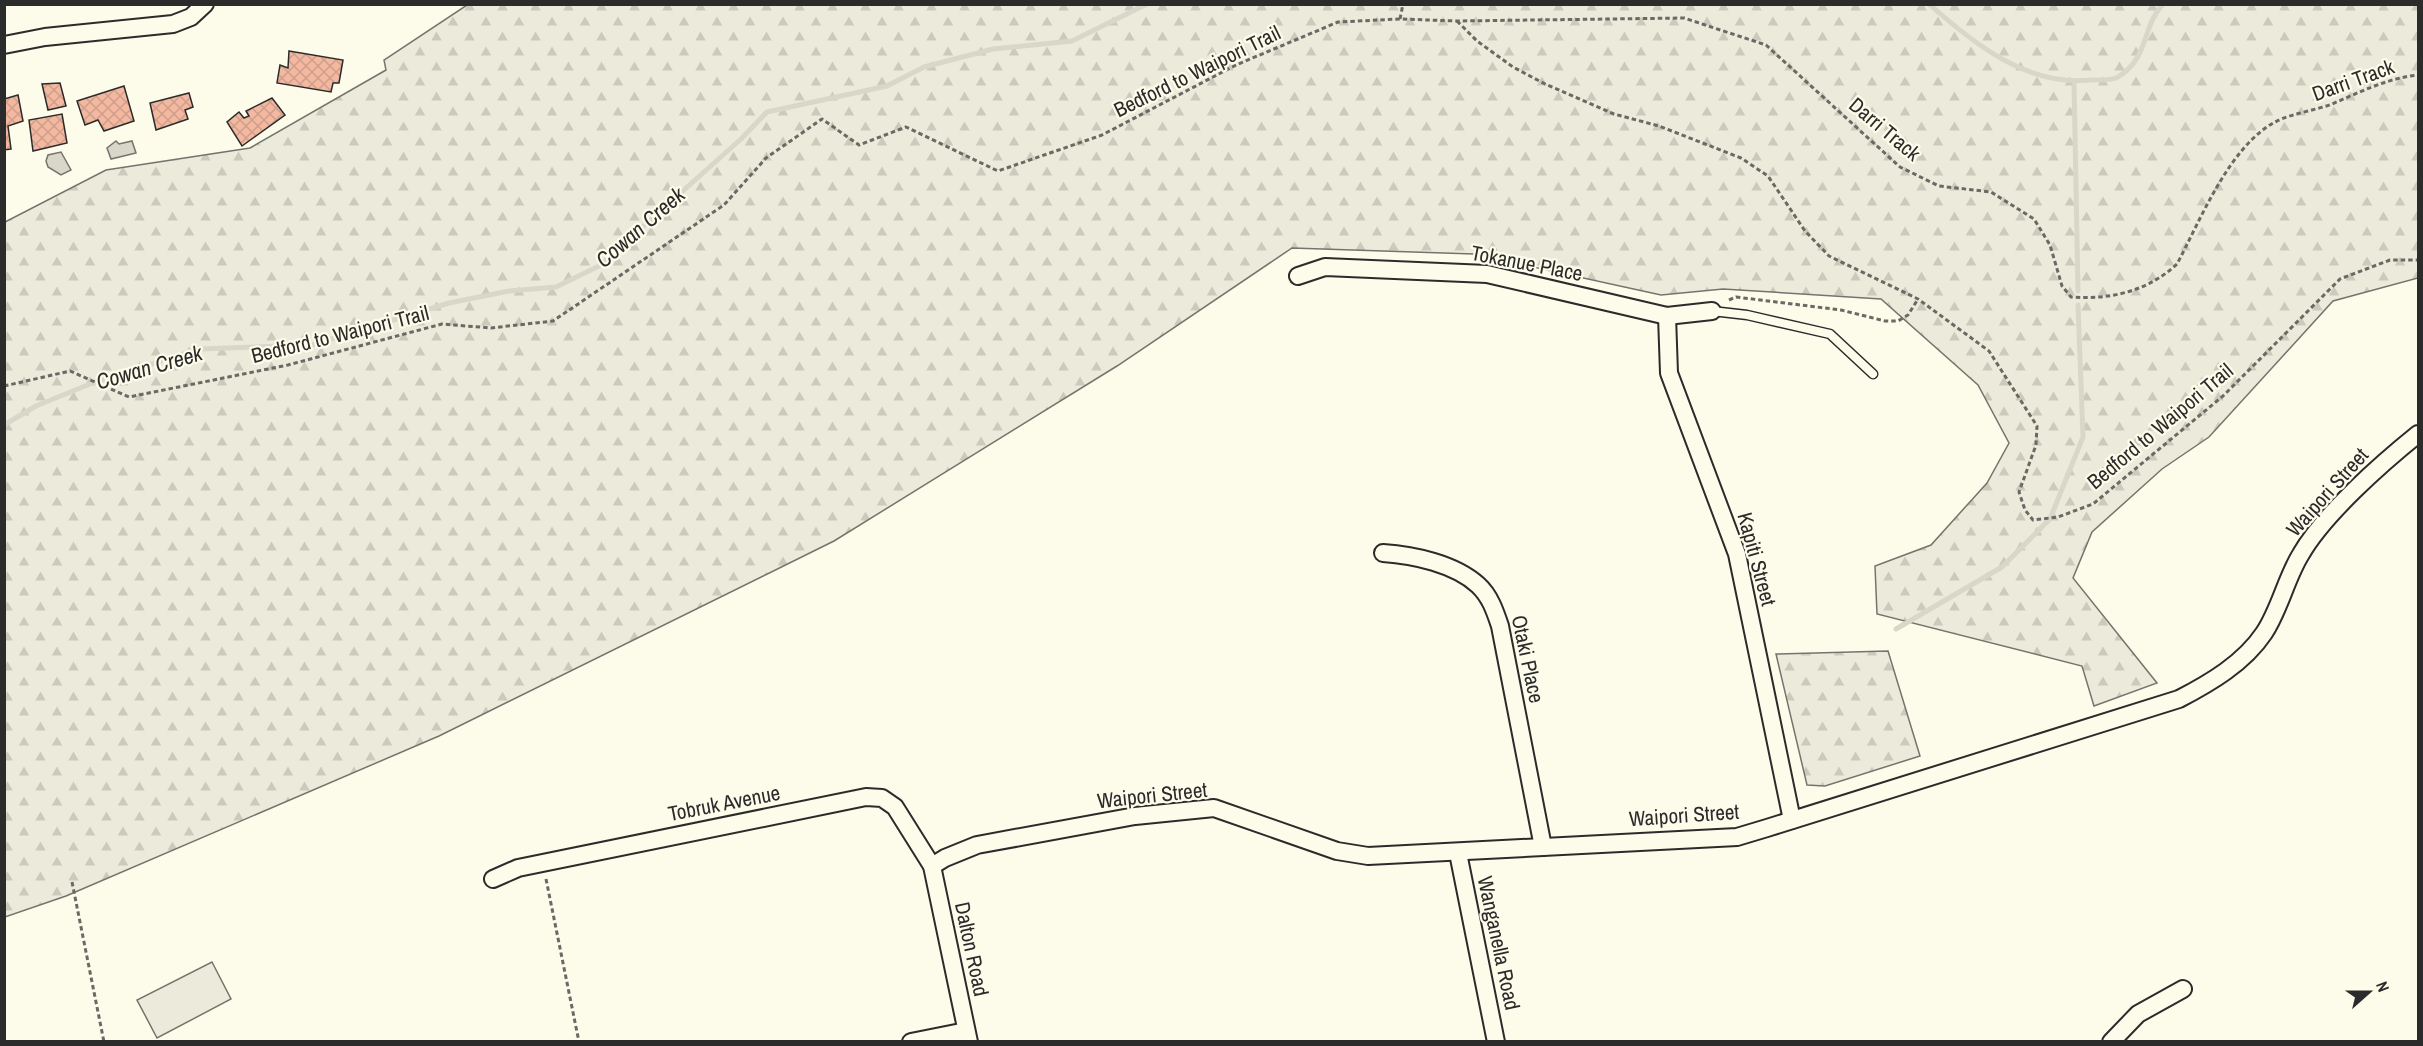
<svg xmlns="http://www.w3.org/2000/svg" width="2423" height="1046" font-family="'Archivo Narrow',sans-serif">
<defs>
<pattern id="forest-firs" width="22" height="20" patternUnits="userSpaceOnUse" patternTransform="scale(1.5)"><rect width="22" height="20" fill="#ecebdb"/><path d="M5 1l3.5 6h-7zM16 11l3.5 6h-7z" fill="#cbcabc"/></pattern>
<pattern id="building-cross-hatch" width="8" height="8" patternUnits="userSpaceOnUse" patternTransform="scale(1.5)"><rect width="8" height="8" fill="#f2b8a0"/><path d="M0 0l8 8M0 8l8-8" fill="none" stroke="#d09e8a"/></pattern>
</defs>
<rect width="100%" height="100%" fill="#fdfbea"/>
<!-- grass -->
<polygon fill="#ecebdb" stroke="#74746e" stroke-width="1.5" points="212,962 231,999 157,1038 137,1000"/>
<!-- forest -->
<g fill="url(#forest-firs)" stroke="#74746e" stroke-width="1.5">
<polygon points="467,5 2418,5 2418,278 2333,301 2209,437 2162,469 2092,532 2073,578 2157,683 2094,706 2082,666 1877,614 1875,566 1931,545 1987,483 2009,443 1978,385 1881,299 1723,289 1661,295 1474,254 1292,248 1117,366 834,541 439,736 66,896 5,917 5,222 106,170 250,148 386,70 384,60"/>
<polygon points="1888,651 1920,756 1825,786 1807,785 1776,654"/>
</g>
<!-- water -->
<g fill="#d8d7c9" stroke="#74746e" stroke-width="1.5">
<polygon points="116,141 119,144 132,141 136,153 111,159 107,148"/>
<polygon points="61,152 71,170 61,175 48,167 46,161 48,155"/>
</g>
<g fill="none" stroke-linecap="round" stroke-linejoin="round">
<!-- stream -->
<g stroke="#d8d7c9" stroke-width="5">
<path d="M1929 4C1974 44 2028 87 2091 80 2099 80 2112 81 2118 77 2150 57 2141 28 2163 4"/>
<polyline points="2074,82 2078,291"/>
<polyline points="4,425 36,406 95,382 199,349 312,345 449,303 509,291 556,287 599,266 741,139 767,112 887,86 924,67 993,49 1072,41 1147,4"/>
<polyline points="1896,629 2002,567 2050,519 2083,437 2078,305"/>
</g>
</g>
<!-- building -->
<g fill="url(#building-cross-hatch)" stroke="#2b2b2b" stroke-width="1.5">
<polygon points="289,51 343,60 339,83 333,83 331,92 277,83 280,65 288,68"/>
<polygon points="60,83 66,106 48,110 42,84"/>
<polygon points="124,86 134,121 104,131 98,120 85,125 77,101"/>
<polygon points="189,93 193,107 185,110 188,119 156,130 150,103"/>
<polygon points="18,95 23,121 8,126 11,149 4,150 4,99"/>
<polygon points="272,98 285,115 242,146 227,122 239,112 244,118 249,116 246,111"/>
<polygon points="62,114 67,143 33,151 29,120"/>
</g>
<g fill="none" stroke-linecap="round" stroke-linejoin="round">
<!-- lane casing -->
<g stroke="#2b2b2b" stroke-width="11">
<polyline id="lane" points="1712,311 1747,315 1830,334 1873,374"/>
</g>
<!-- street casing -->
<g stroke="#2b2b2b" stroke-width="20">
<g id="street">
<polyline points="4,45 45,37 173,24 191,17 205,4"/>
<polyline points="1298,276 1325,267 1487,274 1667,316 1712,311"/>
<polyline points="1667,316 1669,373 1737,554 1792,820"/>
<path d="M1383 553C1414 555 1455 564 1478 585 1490 596 1495 611 1500 626L1543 847"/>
<polyline points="1458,853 1496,1042"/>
<path d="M932 866 945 858 977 845 1135 816 1214 808 1337 851 1368 856 1737 837 1767 828 2179 699C2210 683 2244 663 2264 633 2280 609 2286 578 2301 554 2324 514 2382 463 2418 434"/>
<polyline points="493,879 518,868 866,797 882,798 895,807 932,866 969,1042"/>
<polyline points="911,1042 966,1031"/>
<polyline points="2111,1042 2138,1014 2183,989"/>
</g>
</g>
<!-- path -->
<g stroke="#6a6964" stroke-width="3" stroke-dasharray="4.5 3" stroke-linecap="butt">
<polyline points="1400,19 1403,4"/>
<polyline points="1457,21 1477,41 1513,67 1545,84 1614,114 1659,126 1741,158 1768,176 1805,231 1829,256 1918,299 1989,351 2037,426 2036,445 2019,492 2025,510 2033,520 2058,517 2093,504 2223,396 2340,279 2390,260 2418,260"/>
<polyline points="1729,300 1736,297 1841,310 1885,321 1898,321 1908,315 1918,299"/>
<path d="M4 386 70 371 129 397 288 365 442 324 491 328 553 321 724 205 766 158 822 119 859 145 906 127 998 171 1102 135 1236 65 1338 22 1400 19 1457 21 1684 18 1766 45 1900 167 1939 186 1991 192 2034 219 2050 245 2062 286 2071 297C2111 300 2148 291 2177 264 2201 219 2229 147 2275 122 2292 113 2314 111 2332 104 2360 92 2388 78 2418 75"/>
<polyline points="546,879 579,1042"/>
<polyline points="72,882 104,1042"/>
</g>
<!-- lane -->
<use href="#lane" stroke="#fdfbea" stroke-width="8"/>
<!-- street -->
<use href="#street" stroke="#fdfbea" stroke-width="16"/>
</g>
<g text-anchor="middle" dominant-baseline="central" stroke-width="4.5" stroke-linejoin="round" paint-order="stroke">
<!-- street labels -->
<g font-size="21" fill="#2b2b2b" stroke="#fdfbea">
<text transform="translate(1197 71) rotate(-26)">Bedford to Waipori Trail</text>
<text transform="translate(2353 80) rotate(-20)">Darri Track</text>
<text transform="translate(1885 129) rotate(40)">Darri Track</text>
<text transform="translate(1527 263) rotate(11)">Tokanue Place</text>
<text transform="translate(340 334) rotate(-14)">Bedford to Waipori Trail</text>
<text transform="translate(2160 426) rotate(-40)">Bedford to Waipori Trail</text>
<text transform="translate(2327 492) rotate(-48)">Waipori Street</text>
<text transform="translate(1757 559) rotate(75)">Kapiti Street</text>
<text transform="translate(1528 659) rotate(78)">Otaki Place</text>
<text transform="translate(1152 795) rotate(-6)">Waipori Street</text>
<text transform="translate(724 803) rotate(-11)">Tobruk Avenue</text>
<text transform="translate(1684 815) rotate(-4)">Waipori Street</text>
<text transform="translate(1499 943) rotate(78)">Wanganella Road</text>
<text transform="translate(972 949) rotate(78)">Dalton Road</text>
</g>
<!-- water labels -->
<g font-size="22" font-style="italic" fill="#2b2b2b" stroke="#fdfbea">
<text transform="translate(640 227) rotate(-41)">Cowan Creek</text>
<text transform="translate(149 367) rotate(-16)">Cowan Creek</text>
</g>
</g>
<!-- border -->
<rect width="2423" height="1046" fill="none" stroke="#2b2b2b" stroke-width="12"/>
<!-- north arrow -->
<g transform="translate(2369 992) rotate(69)" stroke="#fdfbea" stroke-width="4.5" paint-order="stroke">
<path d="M0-4.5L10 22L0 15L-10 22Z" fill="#2b2b2b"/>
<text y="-9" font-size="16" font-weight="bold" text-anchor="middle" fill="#2b2b2b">N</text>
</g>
</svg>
